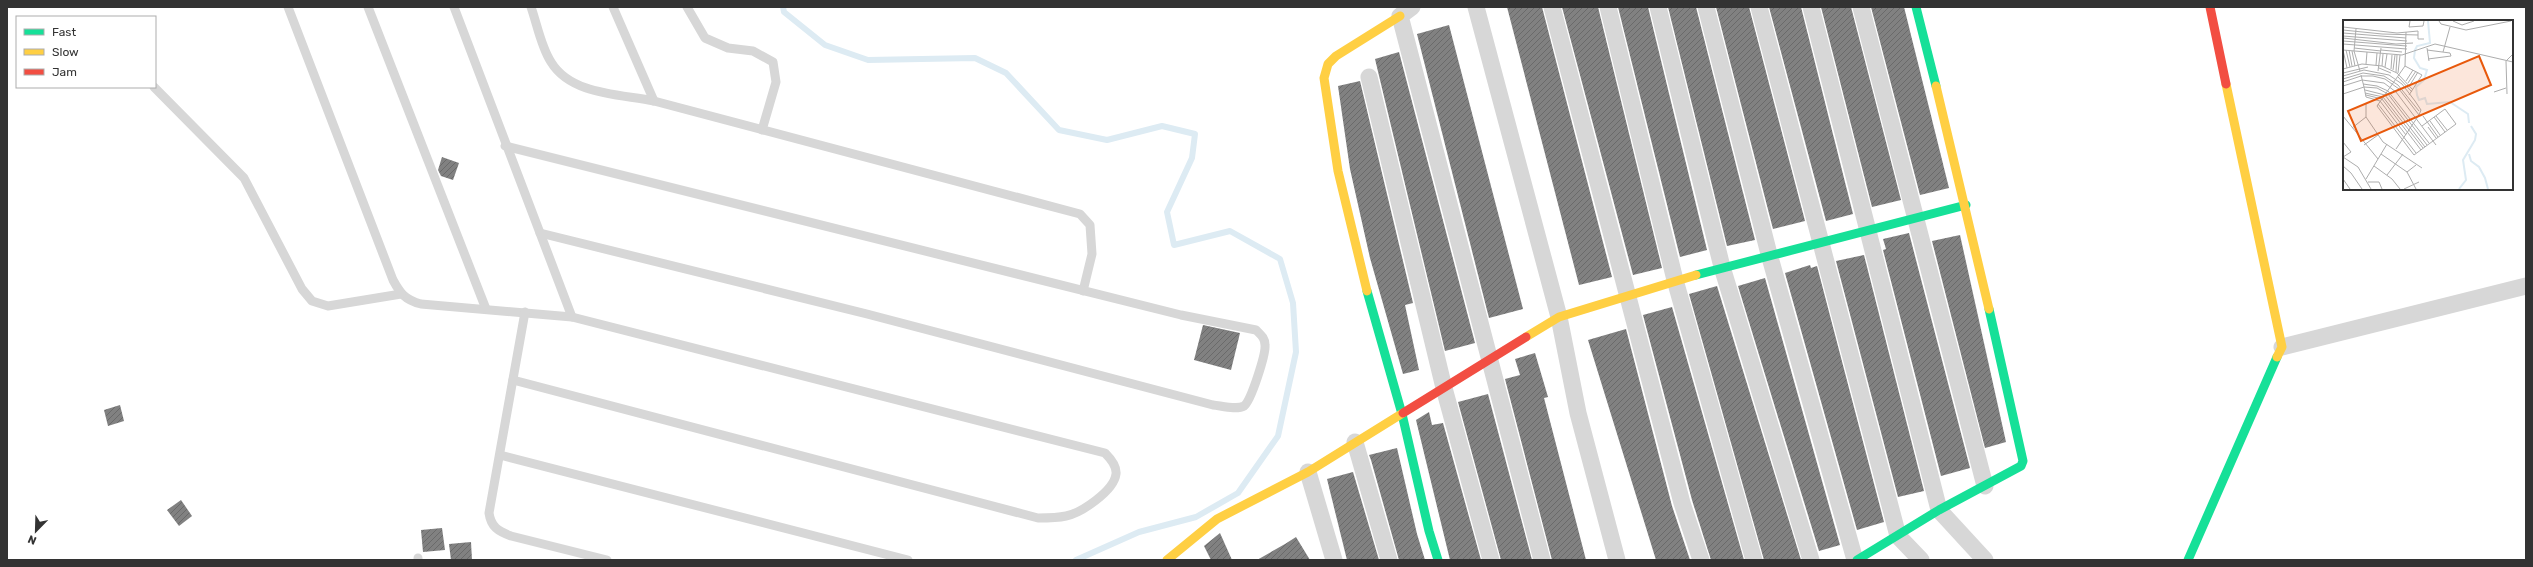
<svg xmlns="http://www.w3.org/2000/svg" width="2533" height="567" font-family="Rubik,sans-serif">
<defs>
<pattern id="building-hatch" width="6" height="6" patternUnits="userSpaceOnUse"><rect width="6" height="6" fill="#818181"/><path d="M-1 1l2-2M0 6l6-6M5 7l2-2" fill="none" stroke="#6a6a6a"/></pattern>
</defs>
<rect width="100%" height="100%" fill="#fff"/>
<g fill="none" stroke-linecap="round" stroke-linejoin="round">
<!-- stream -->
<polyline stroke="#ddebf3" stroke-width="6" points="783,7 784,12 825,45 868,60 975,58 1006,73 1059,130 1107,140 1162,126 1195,134 1192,158 1167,212 1174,245 1230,231 1280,259 1293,303 1296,352 1278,436 1238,493 1196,517 1139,532 1076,560"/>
</g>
<!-- building -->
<g fill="url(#building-hatch)">
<polygon points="1507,7 1542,7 1612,277 1579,285"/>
<polygon points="1562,7 1598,7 1662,268 1633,275"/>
<polygon points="1618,7 1648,7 1707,250 1680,257"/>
<polygon points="1668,7 1696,7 1755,240 1727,246"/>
<polygon points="1716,7 1749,7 1805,221 1773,229"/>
<polygon points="1769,7 1801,7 1853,214 1826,221"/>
<polygon points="1821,7 1851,7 1901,200 1872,207"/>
<polygon points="1871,7 1904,7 1949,188 1920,195"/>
<polygon points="1449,25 1523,309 1489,318 1417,34"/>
<polygon points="1399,52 1475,343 1445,351 1375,59"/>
<polygon points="1360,81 1413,303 1405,305 1419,370 1403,374 1370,258 1350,169 1338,86"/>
<polygon points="442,157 459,163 453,180 441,176 438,170"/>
<polygon points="1909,233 1970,468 1941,476 1883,250 1886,249 1883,239"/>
<polygon points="1960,235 2006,442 1985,448 1932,241"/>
<polygon points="1864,255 1924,491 1898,497 1836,261"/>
<polygon points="1810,265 1811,268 1817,266 1884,522 1857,530 1785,273"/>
<polygon points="1765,278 1840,545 1819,551 1738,286"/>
<polygon points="1717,286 1801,560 1764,560 1689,294"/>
<polygon points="1672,307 1744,560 1711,560 1692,500 1643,315"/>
<polygon points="1203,325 1240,333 1231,370 1194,360"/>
<polygon points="1626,329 1672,506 1690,560 1656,560 1588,340"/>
<polygon points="1535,353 1548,397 1544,398 1586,560 1552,560 1505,379 1520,375 1515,359"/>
<polygon points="1488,394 1532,560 1501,560 1458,402"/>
<polygon points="120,405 124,421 108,426 104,410"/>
<polygon points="1429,412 1432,425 1443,423 1481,560 1450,560 1416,420"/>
<polygon points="1397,448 1417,534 1425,560 1399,560 1371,460 1369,455"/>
<polygon points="1353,472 1379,560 1347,560 1327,479"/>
<polygon points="181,500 192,516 179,526 167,510"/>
<polygon points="442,528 445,550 423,552 421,530"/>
<polygon points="1220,533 1232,560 1211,560 1204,546"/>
<polygon points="1296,537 1310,560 1257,560 1285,544"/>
<polygon points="471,542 472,560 451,560 449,544"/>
</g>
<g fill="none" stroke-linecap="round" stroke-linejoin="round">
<!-- lane -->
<g stroke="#d7d7d7" stroke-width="9">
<path d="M288 7 393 280C400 293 405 300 421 304L572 317 1105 453C1111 459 1117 466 1116 474 1114 491 1081 513 1066 516 1057 518 1047 518 1038 518L513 380"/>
<polyline points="368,7 486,309"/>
<polyline points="454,7 572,317"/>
<path d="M531 7C537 24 541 47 551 62 571 95 620 94 654 101L1080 214 1090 225 1092 254 1083 291"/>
<polyline points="613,7 654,101"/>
<polyline points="687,7 705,38 728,48 753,51 773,62 776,82 762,130"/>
<polyline points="154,87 244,178 302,289 312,301 328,306 401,294"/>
<path d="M505 146 1181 315 1256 330C1261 335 1265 338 1265 345 1266 354 1251 401 1244 406 1237 410 1222 406 1213 405L867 314 540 233"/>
<path d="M525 312 489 513C491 527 498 531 511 536L607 560"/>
<polyline points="500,455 908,560"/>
<polyline points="418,558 418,560"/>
</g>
<!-- street -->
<g stroke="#d7d7d7" stroke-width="17">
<polyline points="1412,7 1400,16 1542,560"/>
<polyline points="1476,7 1559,317 1578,413 1617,560"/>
<polyline points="1552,7 1682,503 1701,560"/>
<polyline points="1608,7 1675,280 1754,560"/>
<polyline points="1658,7 1722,267 1811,560"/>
<polyline points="1706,7 1769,254 1855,560"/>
<polyline points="1759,7 1898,536 1921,560"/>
<polyline points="1811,7 1939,510 1985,560"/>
<polyline points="1861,7 1985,486"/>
<polyline points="1369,77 1444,388 1491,560"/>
<polyline points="2282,347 2526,286"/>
<polyline points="1355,442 1389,560"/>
<polyline points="1308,472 1334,560"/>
</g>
<!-- fast -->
<g stroke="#16e098" stroke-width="9">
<polyline points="1916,7 1936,86"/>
<polyline points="1696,275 1966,205"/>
<polyline points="1367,291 1402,414 1429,531 1438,560"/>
<polyline points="1857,560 1939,510 2021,466 2023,461 1989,309"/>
<polyline points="2188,560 2277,357"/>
</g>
<!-- slow -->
<g stroke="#ffcf43" stroke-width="9">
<polyline points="2226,84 2282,347 2277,357"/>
<polyline points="1936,86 1989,309"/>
<polyline points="1367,291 1338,171 1324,78 1328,64 1336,56 1400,16"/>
<polyline points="1526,337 1559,317 1696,275"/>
<polyline points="1167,560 1217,519 1308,472 1403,413"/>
</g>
<!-- jam -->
<g stroke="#f24e42" stroke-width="9">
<polyline points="2210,7 2226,84"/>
<polyline points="1403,413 1526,337"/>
</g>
</g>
<!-- overview -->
<g transform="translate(2343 20)">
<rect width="170" height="170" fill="#fff"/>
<path fill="none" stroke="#ddebf3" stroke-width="2" d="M85 1 87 23 74 26 72 30 71 38 77 48 84 50 81 60 73 67 74 75 76 80 82 78 84 84 107 82 125 94 126 103M126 134 128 141 136 147 142 158 145 169M116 169 123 160 120 140 132 120 133 114 128 106"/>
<path fill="none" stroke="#adadad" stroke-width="1" d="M67 1 66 7 80 6 81 1M96 1 98 4 123 10 168 1M110 1 119 5 131 1M0 7 54 13 75 11V19H81M13 9 11 31 17 51M0 10 39 14M63 12 62 46 34 86 71 135 113 104 102 89 79 106M0 13 63 18M39 14 75 15M0 16 64 21M0 18 53 24 70 23M0 21 64 26M0 24 64 29M11 28 38 31M84 28 86 41M0 30 59 35 92 24 170 42M0 30 4 48M3 30 7 47M6 30 9 46M38 30 59 32M84 30 107 33M9 31 12 46M100 32 107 7M85 39 108 36 107 33M23 44 24 32M33 45 34 33M39 46 40 34M62 46 79 55 66 75M42 47 44 34M36 48 48 53M0 49 19 44 39 46 54 53 70 70M48 49 49 35M50 50 52 35M35 51 38 28M53 52 54 35M0 53 25 47M55 53 57 35M0 56 21 50 46 55 59 64 72 81 78 90 76 95M55 57 69 72M0 59 20 53 41 56 55 65 76 91M63 61 70 50M0 62 18 56H30L42 59 56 69 76 95 53 129M65 63 73 51M20 64 34 66 45 71 86 123M67 65 75 52M0 66 19 60 41 63 53 72 93 125M22 70 42 75 82 127M151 72 163 68M22 73 40 77 80 128M0 74 21 67 18 55M164 74 163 41 170 34M23 75 39 79 78 130M23 83V97L40 122 79 148M35 84 73 133M0 96 35 139M80 96 95 117M93 96 104 110M91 97 102 112M87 101 97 115M85 107 93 118M9 108 23 97M63 115 37 81 23 77 21 67 34 68 45 74 84 125M0 122 8 132 0 137M21 125 35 115M38 134 64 152 73 145M0 137 15 147 28 169M0 146 8 153 19 169M31 146 49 159 57 169M64 152 73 169M44 155 60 134M0 159 7 169M23 159 44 124M25 162H36L39 169M61 169 76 162"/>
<path fill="#e8590c" fill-opacity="0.15" stroke="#e8590c" stroke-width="2" d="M136 36 148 65 18 121 5 91Z"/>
<rect width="170" height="170" fill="none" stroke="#333" stroke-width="2"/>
</g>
<!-- border -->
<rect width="2533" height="567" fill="none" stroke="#333333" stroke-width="16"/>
<!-- legend -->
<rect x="16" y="16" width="140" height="72" fill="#ffffff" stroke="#adadad"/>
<rect x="24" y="29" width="20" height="6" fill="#16e098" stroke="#adadad"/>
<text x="52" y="36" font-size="12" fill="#333333">Fast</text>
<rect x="24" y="49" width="20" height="6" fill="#ffcf43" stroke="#adadad"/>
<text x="52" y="56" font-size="12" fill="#333333">Slow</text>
<rect x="24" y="69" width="20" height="6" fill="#f24e42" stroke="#adadad"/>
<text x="52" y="76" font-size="12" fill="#333333">Jam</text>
<!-- north arrow -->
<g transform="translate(36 531) rotate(203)" stroke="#ffffff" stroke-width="3" paint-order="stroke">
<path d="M0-3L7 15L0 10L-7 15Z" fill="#333333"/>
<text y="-6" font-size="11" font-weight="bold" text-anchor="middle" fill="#333333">N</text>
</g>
</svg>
